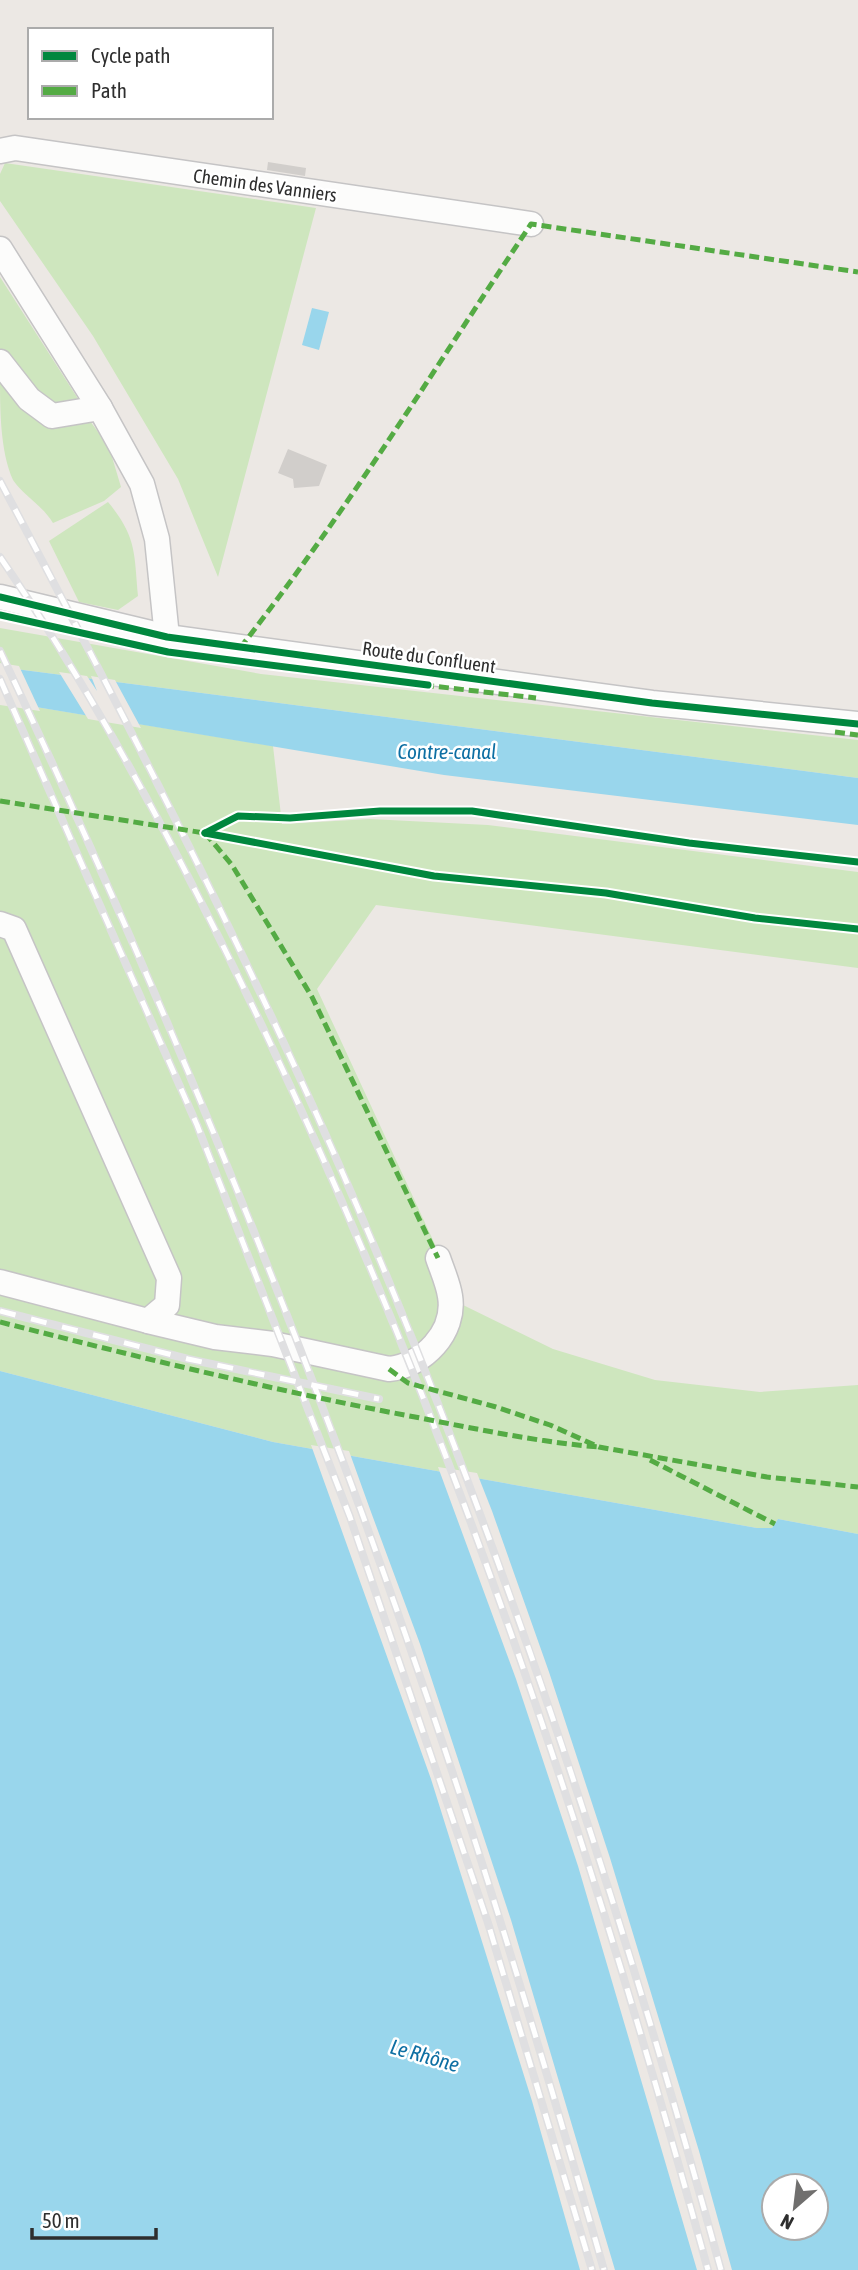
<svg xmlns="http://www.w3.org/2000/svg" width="858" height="2270" font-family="'Asap Condensed',sans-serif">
<rect width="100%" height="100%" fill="#ece8e4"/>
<!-- green -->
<g fill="#cee6be">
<polygon points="5,163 316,208 218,577 178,479 93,336 0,201 0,174"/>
<polygon points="0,277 82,405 54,412 0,352"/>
<path d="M0 375C33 414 34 433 90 421L109 447 121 487 104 501 53 523C42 505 25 497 13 480 0 451 0 409 0 375Z"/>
<path d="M108 502C137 537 134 553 138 596L118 610 79 602 49 541Z"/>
<polygon points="0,628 261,674 858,740 858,778 0,667"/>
<polygon points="0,701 273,746 282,824 370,819 488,825 858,872 858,968 376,905 317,989 463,1305 553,1349 655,1380 760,1392 858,1385 858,1534 778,1519 772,1528 757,1528 273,1442 0,1371"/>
</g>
<!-- water -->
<g fill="#99d6ec" fill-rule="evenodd">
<polygon points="312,308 329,312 319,350 302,345"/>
<polygon points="0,667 858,778 858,825 444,775 0,701"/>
<path d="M0 1371 273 1442 757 1528H772L778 1519 858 1534V2270H0ZM774 2186H816V2228H774Z"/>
</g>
<!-- pier -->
<g fill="#ece8e4">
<polygon points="0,663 19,666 40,711 0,705"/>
<polygon points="59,672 87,676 97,691 91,676 115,680 141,728 88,719"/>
<polygon points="311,1445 349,1451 371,1512 420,1644 511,1920 615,2270 580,2270 532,2101 431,1779"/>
<polygon points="438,1467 477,1473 492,1511 549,1672 610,1858 699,2151 732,2270 697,2270 578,1866 516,1679"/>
</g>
<!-- building -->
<g fill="#d1cecb">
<polygon points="268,162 306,168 305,176 267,170"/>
<polygon points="288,449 327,465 319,486 294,488 293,479 278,473"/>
</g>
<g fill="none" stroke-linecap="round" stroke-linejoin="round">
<!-- minor casing -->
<g stroke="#c5c4c5" stroke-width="27">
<g id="minor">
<polyline points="0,151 15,148 531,224"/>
<polyline points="0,249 100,408 142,484 157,539 167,637"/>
<polyline points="0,362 29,399 52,416 100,408"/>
<polyline points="0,597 167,637 652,703 858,724"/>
<polyline points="0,924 14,929 169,1278 167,1305 148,1321 0,1282"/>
<path d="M148 1321 215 1337 273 1344 389 1369C423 1366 456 1332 450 1296 448 1283 442 1270 438 1258"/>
</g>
</g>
<!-- minor -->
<use href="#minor" stroke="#fcfcfb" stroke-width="24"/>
<!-- rail casing -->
<g stroke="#dfdfe1" stroke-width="8">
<g id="rail">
<path d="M0 481C141 747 280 1016 394 1294 525 1612 630 1939 721 2270"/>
<path d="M0 557C103 707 186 867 264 1030 453 1428 592 1846 708 2270"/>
<path d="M0 651C172 1015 325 1389 452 1771 507 1936 556 2103 604 2270"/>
<polyline points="0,679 197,1125 350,1517 488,1923 592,2270"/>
<polyline points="0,1311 188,1359 379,1399"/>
</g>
</g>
<!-- rail -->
<use href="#rail" stroke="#fff" stroke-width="5" stroke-dasharray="16" stroke-linecap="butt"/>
<!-- quiet -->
<g stroke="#54ab44" stroke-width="5" stroke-dasharray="10 5" stroke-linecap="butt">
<path d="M240 648C346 513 436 366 531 224L858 272"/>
<polyline points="424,685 536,698"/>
<polyline points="835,732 858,735"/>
<polyline points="0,801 211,834"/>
<polyline points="205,833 232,865 312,997 438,1258"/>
<path d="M0 1322C138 1357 276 1391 415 1417 477 1429 537 1442 599 1447"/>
<polyline points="389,1369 408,1383 496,1407 550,1425 599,1447 767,1477 858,1487"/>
<polyline points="650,1460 775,1524"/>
</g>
<!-- cycleway casing -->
<g stroke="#fff" stroke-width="11">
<g id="cycleway">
<polyline points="0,597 167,637 652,703 858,724"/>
<polyline points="0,615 168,652 428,685"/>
<polyline points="205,833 434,876 606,893 755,918 858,929"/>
<polyline points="205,833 238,816 290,818 380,811 472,811 689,843 858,862"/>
</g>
</g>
<!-- cycleway -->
<use href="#cycleway" stroke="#00873e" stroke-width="7"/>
</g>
<g text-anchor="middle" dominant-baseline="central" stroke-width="5" stroke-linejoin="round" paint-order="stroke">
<!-- street labels -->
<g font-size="19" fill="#2e2e2e" stroke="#fff">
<text transform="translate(265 185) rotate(8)">Chemin des Vanniers</text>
<text transform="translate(429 657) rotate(8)">Route du Confluent</text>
</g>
<!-- water labels -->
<g font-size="21" font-style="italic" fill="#0d6fa3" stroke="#fff">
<text x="447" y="751">Contre-canal</text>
<text transform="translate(425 2055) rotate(16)">Le Rhône</text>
</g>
</g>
<!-- legend -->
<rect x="28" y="28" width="245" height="91" fill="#ffffff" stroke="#ababab" stroke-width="2"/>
<rect x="42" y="51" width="35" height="10" fill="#00873e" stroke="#ababab" stroke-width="2"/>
<text x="91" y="63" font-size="21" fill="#2e2e2e">Cycle path</text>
<rect x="42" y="86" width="35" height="10" fill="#54ab44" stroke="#ababab" stroke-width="2"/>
<text x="91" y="98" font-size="21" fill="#2e2e2e">Path</text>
<!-- north arrow -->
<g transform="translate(795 2207) rotate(208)"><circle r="33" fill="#ffffff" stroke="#ababab" stroke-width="2"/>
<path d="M0-5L12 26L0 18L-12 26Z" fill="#706f6e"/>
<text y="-10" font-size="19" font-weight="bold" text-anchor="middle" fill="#2e2e2e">N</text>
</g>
<!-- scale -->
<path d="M32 2228v10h124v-10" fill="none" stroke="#2e2e2e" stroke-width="3.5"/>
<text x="42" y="2228" font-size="21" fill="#2e2e2e" stroke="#ffffff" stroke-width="5" paint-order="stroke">50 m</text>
</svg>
